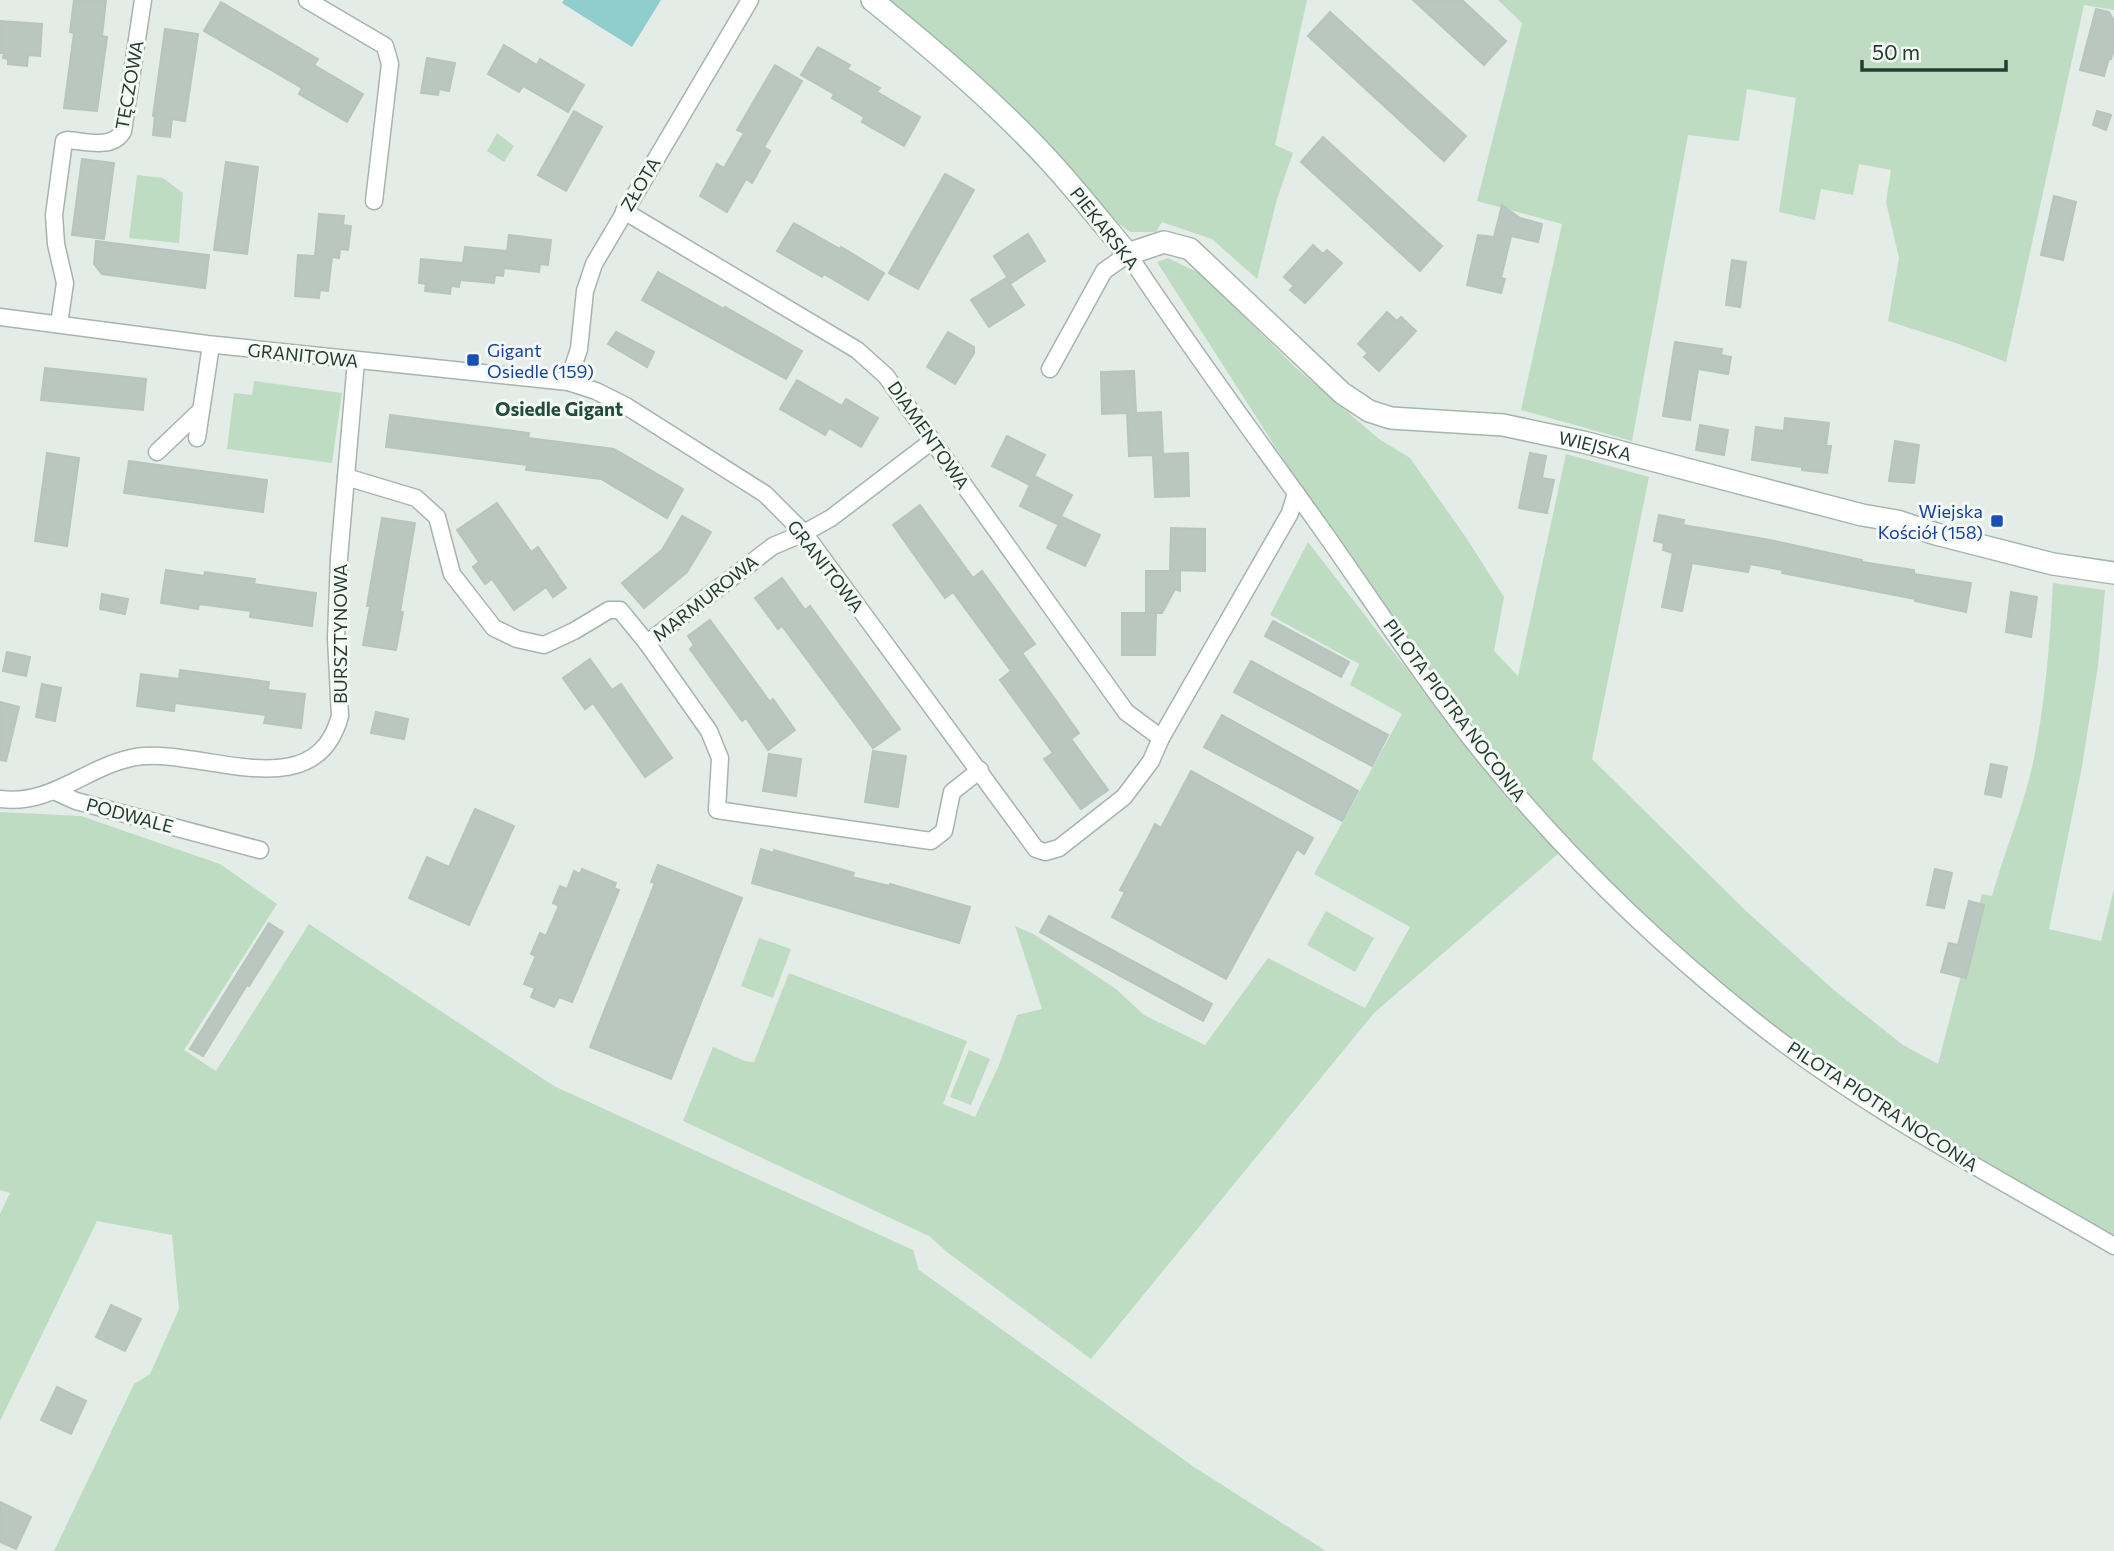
<svg xmlns="http://www.w3.org/2000/svg" width="2114" height="1551" font-family="Commissioner,sans-serif">
<rect width="100%" height="100%" fill="#e4ece7"/>
<!-- green -->
<g fill="#bedcc2">
<polygon points="890,0 1307,0 1275,145 1293,153 1277,199 1257,279 1212,239 1162,222 1156,232 1130,232 1114,220 978,77"/>
<polygon points="1498,0 2114,0 2114,10 2084,5 2006,362 1956,343 1888,321 1899,258 1886,202 1891,170 1859,164 1853,195 1821,189 1815,220 1779,212 1796,98 1747,89 1739,141 1688,135 1632,441 1521,410 1562,224 1477,201 1522,23"/>
<polygon points="497,133 514,146 504,162 487,151"/>
<polygon points="137,175 163,178 183,193 179,243 129,238"/>
<path d="M1168 258 1201 274 1296 368 1379 439 1410 458 1467 539 1504 597 1494 651 1518 676 1566 454 1649 477 1592 759 1746 911 1835 991 1903 1045 1938 1064 1982 894 1992 896C2004 852 2023 809 2033 763 2045 704 2050 643 2053 583L2105 590 2098 666 2081 772 2049 929 2101 941 2114 889V1236L1943 1138 1868 1091 1798 1044 1709 974 1642 915 1537 805 1450 695 1317 512 1157 262Z"/>
<polygon points="254,381 342,393 332,463 227,449 234,393 252,395"/>
<polygon points="1308,542 1496,784 1559,853 1374,1013 1091,1359 947,1252 929,1236 683,1121 713,1047 745,1061 754,1062 789,973 967,1041 943,1104 975,1117 999,1065 1017,1015 1042,1009 1015,926 1035,935 1116,989 1144,1015 1205,1045 1268,958 1365,1008 1410,927 1314,874 1402,714 1350,685 1359,664 1270,615"/>
<polygon points="0,812 81,816 220,864 277,904 184,1050 216,1071 309,924 554,1086 913,1250 919,1270 1194,1467 1326,1551 54,1551 134,1384 150,1374 179,1309 172,1235 97,1221 0,1421 0,1214 10,1193 0,1190"/>
<polygon points="1326,911 1374,938 1355,972 1307,945"/>
<polygon points="759,938 791,949 773,998 741,986"/>
<polygon points="969,1050 990,1059 971,1105 950,1097"/>
</g>
<!-- water -->
<polygon fill="#90cdcd" points="564,0 661,0 632,47 562,3"/>
<!-- building -->
<g fill="#b9c7c0" stroke="#b7c5bd" stroke-width="2">
<polygon points="74,0 106,0 102,36 107,37 97,111 64,108 74,33 70,32"/>
<polygon points="1413,0 1462,0 1506,41 1484,65"/>
<polygon points="221,2 318,59 314,65 363,94 347,122 299,94 302,88 204,31"/>
<polygon points="2096,9 2109,12 2114,21 2114,49 2111,59 2109,58 2104,76 2080,70"/>
<polygon points="1330,12 1466,136 1444,161 1308,36"/>
<polygon points="0,21 42,24 40,56 28,55 27,66 8,64 8,59 3,58 4,53 0,53"/>
<polygon points="165,29 198,34 185,121 172,119 170,137 153,135 155,117 153,116"/>
<polygon points="504,45 537,65 540,59 584,85 568,112 523,86 519,92 488,74"/>
<polygon points="818,47 850,65 847,69 880,88 877,92 920,117 904,146 862,122 864,117 832,98 834,94 801,75"/>
<polygon points="427,58 455,63 449,91 439,89 438,95 421,93"/>
<polygon points="775,65 802,81 764,147 770,151 752,183 746,179 727,212 700,196 717,164 724,168 744,133 737,130"/>
<polygon points="574,111 602,127 566,191 538,175"/>
<polygon points="2097,111 2111,115 2106,130 2093,125"/>
<polygon points="1323,137 1442,246 1420,271 1301,162"/>
<polygon points="82,159 114,163 104,239 72,235"/>
<polygon points="226,162 258,167 247,254 214,250"/>
<polygon points="945,174 974,190 918,289 889,273"/>
<polygon points="2054,196 2076,202 2063,260 2041,255"/>
<polygon points="1502,205 1520,218 1542,224 1538,242 1511,236 1501,278 1505,279 1501,293 1467,285 1478,235 1494,237"/>
<polygon points="319,214 344,216 343,225 351,226 348,250 340,249 339,258 332,257 328,291 320,290 319,298 295,296 298,255 315,256"/>
<polygon points="794,223 840,249 841,247 884,273 868,300 824,274 822,277 777,251"/>
<polygon points="1028,234 1045,261 1011,283 994,256"/>
<polygon points="509,235 551,240 548,265 540,264 539,272 504,268 503,276 495,275 494,283 460,280 459,287 451,286 450,294 425,291 426,284 419,283 421,259 463,263 465,247 507,251"/>
<polygon points="96,241 209,255 205,288 102,274 94,264"/>
<polygon points="1313,245 1323,254 1327,250 1342,263 1305,303 1290,290 1294,286 1284,277"/>
<polygon points="1732,260 1746,262 1740,307 1726,305"/>
<polygon points="658,272 724,309 725,307 802,351 786,379 642,300"/>
<polygon points="1006,278 1024,305 989,327 971,300"/>
<polygon points="1387,312 1397,321 1401,317 1416,331 1379,371 1364,357 1368,353 1358,344"/>
<polygon points="616,332 654,352 647,367 608,344"/>
<polygon points="948,332 974,347 974,353 955,384 927,367"/>
<polygon points="1675,342 1722,349 1721,355 1731,357 1728,374 1698,369 1690,420 1663,416"/>
<polygon points="45,368 146,379 143,410 41,400"/>
<polygon points="1134,371 1136,413 1161,412 1163,454 1188,453 1189,496 1155,497 1153,455 1129,456 1127,413 1102,414 1101,372"/>
<polygon points="797,380 842,406 846,399 878,418 861,447 829,428 825,435 780,409"/>
<polygon points="390,415 529,433 528,438 614,449 683,489 667,518 601,479 526,470 527,465 386,447"/>
<polygon points="1785,418 1829,423 1826,446 1831,446 1827,473 1802,470 1802,467 1752,460 1756,427 1784,431"/>
<polygon points="1700,425 1728,430 1724,455 1696,450"/>
<polygon points="1007,436 1045,455 1034,476 1072,495 1057,524 1020,506 1030,485 992,466"/>
<polygon points="1895,441 1919,445 1914,483 1889,481"/>
<polygon points="47,453 79,458 67,546 35,541"/>
<polygon points="1530,453 1546,456 1542,478 1554,480 1547,513 1519,508"/>
<polygon points="129,461 267,480 263,512 124,493"/>
<polygon points="497,503 531,552 538,547 566,588 553,597 546,587 514,610 492,579 485,584 473,567 479,562 457,530"/>
<polygon points="920,505 973,578 982,571 1035,644 1022,653 1079,733 1071,739 1108,790 1081,809 1044,759 1053,753 1000,680 1011,671 953,592 945,598 893,525"/>
<polygon points="1659,515 1684,520 1683,525 1770,540 1862,560 1862,562 1914,570 1914,574 1971,583 1966,612 1915,601 1915,599 1782,573 1783,570 1750,564 1748,572 1692,563 1682,611 1662,607 1673,553 1663,550 1664,543 1654,541"/>
<polygon points="682,516 711,532 687,572 644,608 622,583 662,550"/>
<polygon points="1062,517 1100,535 1085,566 1047,548"/>
<polygon points="382,518 415,523 400,612 403,612 396,650 363,645 370,606 367,606"/>
<polygon points="1171,528 1205,529 1205,571 1170,570"/>
<polygon points="166,570 204,576 205,572 255,579 254,584 316,593 312,626 250,617 251,611 199,604 198,609 161,603"/>
<polygon points="1146,571 1180,571 1180,591 1175,589 1162,613 1146,613"/>
<polygon points="782,578 805,610 810,606 900,729 873,748 782,626 778,629 755,598"/>
<polygon points="2011,592 2037,597 2031,637 2006,632"/>
<polygon points="102,594 128,599 125,614 100,609"/>
<polygon points="1122,613 1156,613 1155,655 1122,655"/>
<polygon points="710,620 770,702 773,699 795,730 768,750 746,718 742,721 690,649 694,645 688,636"/>
<polygon points="1273,621 1349,662 1341,677 1265,636"/>
<polygon points="7,652 30,657 26,676 3,671"/>
<polygon points="590,659 612,690 621,684 672,758 645,777 593,703 585,709 563,678"/>
<polygon points="1251,661 1388,735 1372,766 1234,692"/>
<polygon points="180,670 269,682 268,690 305,694 301,728 264,723 266,715 175,703 174,711 137,706 141,674 179,679"/>
<polygon points="42,684 61,688 55,721 36,717"/>
<polygon points="0,702 19,707 6,761 0,760"/>
<polygon points="376,712 408,719 404,739 371,733"/>
<polygon points="1222,715 1358,791 1342,821 1204,747"/>
<polygon points="873,751 906,756 898,807 865,802"/>
<polygon points="769,754 801,759 796,796 763,791"/>
<polygon points="1991,764 2007,767 2001,797 1985,794"/>
<polygon points="1191,771 1313,838 1304,854 1297,849 1226,979 1112,917 1125,892 1120,890 1150,834 1155,824 1161,828"/>
<polygon points="475,809 514,826 469,925 409,898 427,857 449,867"/>
<polygon points="761,849 774,853 774,850 854,873 852,877 889,886 890,884 970,907 959,943 752,883"/>
<polygon points="658,865 742,898 671,1079 590,1047 655,883 651,882"/>
<polygon points="582,869 616,883 614,888 619,890 572,1002 559,997 554,1007 531,997 535,988 524,984 536,956 531,954 540,933 546,936 559,906 553,903 560,886 567,889 574,871 580,874"/>
<polygon points="1935,869 1952,873 1944,908 1927,905"/>
<polygon points="1969,901 1984,905 1966,978 1941,972 1949,943 1958,945"/>
<polygon points="1049,916 1212,1004 1203,1021 1040,932"/>
<polygon points="269,923 283,932 249,986 247,985 203,1056 190,1049"/>
<polygon points="111,1305 141,1319 125,1351 96,1337"/>
<polygon points="57,1387 86,1401 71,1434 41,1420"/>
<polygon points="0,1502 31,1517 16,1549 0,1542"/>
</g>
<g fill="none" stroke-linecap="round" stroke-linejoin="round">
<!-- street casing -->
<g stroke="#a7b4ad" stroke-width="19">
<g id="street">
<polyline points="307,0 385,46 390,64 374,201"/>
<polyline points="624,211 857,350 886,376 1126,712 1161,738"/>
<polyline points="0,317 207,344 568,382 596,391 626,406 765,494 804,533 1036,849 1045,852 1059,848 1124,797 1151,761 1161,738 1290,513 1296,493"/>
<path d="M59 324 65 283 56 244 54 215 64 141 67 140C85 141 113 150 123 131L143 0"/>
<path d="M1050 369 1104 271 1128 254C1189 347 1256 437 1321 528 1374 603 1425 682 1483 754 1563 852 1653 940 1752 1019 1863 1108 1991 1174 2114 1246"/>
<polyline points="568,382 579,349 585,291 594,264 750,0"/>
<polyline points="197,438 211,345"/>
<polyline points="157,452 201,410"/>
<polyline points="346,477 416,498 437,517 452,574 494,628 517,639 544,645 574,631 609,610 620,610 647,643 709,731 720,758 717,810 931,841 944,831 952,792 980,770"/>
<polyline points="647,643 773,546 804,533 831,518 932,441"/>
<polyline points="56,792 76,801 260,850"/>
<path d="M0 799C50 806 85 768 131 758 195 743 314 813 340 716L336 638 339 558 356 361"/>
</g>
</g>
<!-- secondary casing -->
<g stroke="#a3b7ad" stroke-width="24">
<g id="secondary">
<path id="s1" d="M872 0C936 52 1000 106 1055 167 1080 195 1104 225 1128 254L1164 242 1190 249 1342 393 1369 411 1391 418 1503 425 1583 442 1862 515 1897 521 1936 534 2053 564 2114 573"/>
</g>
</g>
<!-- street -->
<use href="#street" stroke="#fff" stroke-width="16"/>
<!-- secondary -->
<use href="#secondary" stroke="#fff" stroke-width="21"/>
</g>
<!-- markers -->
<g fill="#1a4fb4" stroke="#f4f9f6" stroke-width="2.5">
<rect x="466" y="353" width="14" height="14" rx="3.5"/>
<rect x="1990" y="514" width="14" height="14" rx="3.5"/>
</g>
<g text-anchor="middle" dominant-baseline="central" stroke-width="6" stroke-linejoin="round" paint-order="stroke">
<!-- street labels -->
<g font-size="18" fill="#243c32" stroke="#f4f9f6">
<text transform="translate(129 85) rotate(-80)">TĘCZOWA</text>
<text transform="translate(640 184) rotate(-59)">ZŁOTA</text>
<text transform="translate(1105 228) rotate(52)">PIEKARSKA</text>
<text transform="translate(303 355) rotate(6)">GRANITOWA</text>
<text transform="translate(929 435) rotate(55)">DIAMENTOWA</text>
<text stroke="none"><textPath href="#s1" startOffset="898">WIEJSKA</textPath></text>
<text transform="translate(826 566) rotate(52)">GRANITOWA</text>
<text transform="translate(705 598) rotate(-38)">MARMUROWA</text>
<text transform="translate(340 634) rotate(-90)">BURSZTYNOWA</text>
<text transform="translate(1455 710) rotate(53)">PILOTA PIOTRA NOCONIA</text>
<text transform="translate(130 815) rotate(15)">PODWALE</text>
<text transform="translate(1883 1106) rotate(33)">PILOTA PIOTRA NOCONIA</text>
</g>
<!-- transit labels -->
<g font-size="18" fill="#164399" stroke="#f4f9f6" text-anchor="start">
<text x="487" y="350">Gigant<tspan x="487" dy="21">Osiedle (159)</tspan></text>
<text x="1983" y="511" text-anchor="end">Wiejska<tspan x="1983" dy="21">Kościół (158)</tspan></text>
</g>
<!-- neighbourhood labels -->
<g font-size="19" font-weight="bold" fill="#224d3c" stroke="#f4f9f6">
<text x="559" y="408">Osiedle Gigant</text>
</g>
</g>
<!-- scale -->
<path d="M1862 60v10h144v-10" fill="none" stroke="#243c32" stroke-width="3.5"/>
<text x="1872" y="60" font-size="21" fill="#243c32" stroke="#f4f9f6" stroke-width="5" paint-order="stroke">50 m</text>
</svg>
